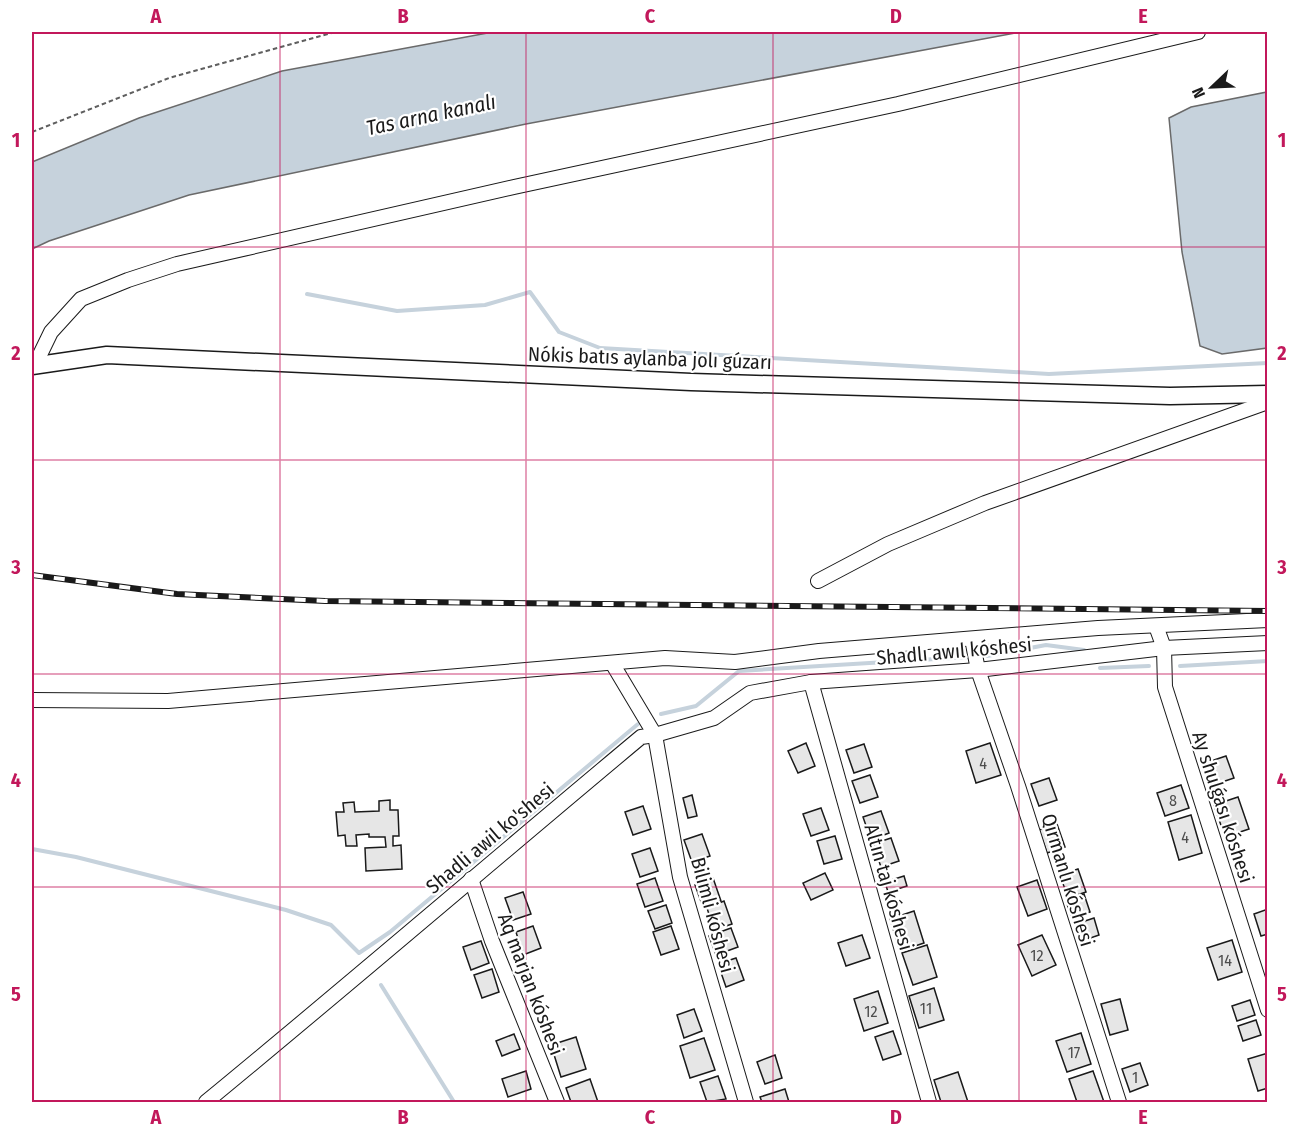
<svg xmlns="http://www.w3.org/2000/svg" width="1299" height="1134" font-family="'Fira Sans Condensed',sans-serif">
<rect width="100%" height="100%" fill="#fff"/>
<!-- water -->
<g fill="#c6d2dc" stroke="#6a6a6a" stroke-width="1.5">
<polygon points="493,32 1021,32 526,124 189,195 49,241 32,249 32,162 139,118 282,71"/>
<polygon points="1267,92 1267,348 1222,354 1200,346 1182,252 1169,118 1191,107"/>
</g>
<g fill="none" stroke-linecap="round" stroke-linejoin="round">
<!-- stream -->
<g stroke="#c6d2dc" stroke-width="4">
<polyline points="307,294 397,311 485,305 530,292 559,332 600,348 1049,374 1268,363"/>
<polyline points="987,656 1046,645 1084,650"/>
<polyline points="1180,666 1268,661"/>
<polyline points="1100,668 1149,666"/>
<polyline points="661,714 696,706 739,671 969,657"/>
<polyline points="32,849 76,857 286,910 331,925 359,953 390,932 638,724"/>
<polyline points="381,985 454,1102"/>
</g>
</g>
<!-- building -->
<g fill="#e6e6e6" stroke="#1a1a1a" stroke-width="1.5">
<polygon points="806,743 815,766 798,773 788,751"/>
<polygon points="990,743 1001,775 976,783 966,751"/>
<polygon points="864,744 872,767 854,773 846,750"/>
<polygon points="1226,756 1234,778 1216,784 1208,762"/>
<polygon points="870,775 878,797 860,803 852,781"/>
<polygon points="1049,778 1057,800 1039,806 1031,784"/>
<polygon points="1181,785 1189,808 1165,816 1157,793"/>
<polygon points="692,795 697,816 688,818 683,798"/>
<polygon points="1238,797 1249,829 1225,837 1214,805"/>
<polygon points="390,800 390,810 398,810 399,836 393,836 393,846 401,845 402,869 366,871 365,848 386,847 385,837 369,837 369,834 356,835 357,846 346,846 345,835 338,836 336,812 344,812 343,803 354,802 355,812 379,811 379,801"/>
<polygon points="643,806 651,829 633,835 625,812"/>
<polygon points="821,808 829,830 811,836 803,814"/>
<polygon points="881,811 889,833 871,840 863,817"/>
<polygon points="1191,815 1202,853 1179,860 1168,822"/>
<polygon points="1057,824 1065,847 1047,853 1039,830"/>
<polygon points="702,834 710,856 692,862 684,840"/>
<polygon points="835,836 842,859 824,864 817,841"/>
<polygon points="891,838 899,861 881,867 873,844"/>
<polygon points="650,848 658,871 640,877 632,854"/>
<polygon points="1078,869 1086,892 1068,898 1060,875"/>
<polygon points="825,873 833,890 811,900 803,883"/>
<polygon points="904,876 907,886 888,892 885,882"/>
<polygon points="655,878 663,901 645,907 637,884"/>
<polygon points="713,878 721,901 703,907 695,885"/>
<polygon points="1037,880 1047,909 1028,916 1017,887"/>
<polygon points="523,892 531,914 513,920 505,898"/>
<polygon points="1084,894 1090,912 1072,918 1066,901"/>
<polygon points="724,901 732,924 714,930 707,908"/>
<polygon points="666,905 672,923 655,929 648,911"/>
<polygon points="1268,909 1268,934 1261,936 1254,914"/>
<polygon points="914,911 924,943 900,951 890,919"/>
<polygon points="1094,918 1099,935 1082,941 1076,924"/>
<polygon points="533,926 541,948 523,955 516,932"/>
<polygon points="671,926 679,949 661,955 653,932"/>
<polygon points="731,928 738,947 716,955 709,936"/>
<polygon points="862,935 870,958 846,966 838,943"/>
<polygon points="1042,935 1056,965 1032,976 1018,945"/>
<polygon points="1232,940 1242,972 1218,980 1207,948"/>
<polygon points="481,941 489,963 471,970 463,947"/>
<polygon points="927,945 937,977 913,985 902,953"/>
<polygon points="736,958 744,980 726,987 718,964"/>
<polygon points="492,969 499,992 482,998 474,975"/>
<polygon points="934,988 944,1020 919,1028 909,996"/>
<polygon points="878,991 888,1023 864,1031 854,999"/>
<polygon points="1120,999 1128,1030 1110,1035 1101,1004"/>
<polygon points="1250,1000 1255,1015 1237,1021 1232,1006"/>
<polygon points="694,1009 702,1031 684,1038 677,1015"/>
<polygon points="1256,1020 1261,1035 1243,1041 1238,1026"/>
<polygon points="893,1031 901,1054 883,1060 875,1037"/>
<polygon points="1081,1033 1091,1064 1067,1072 1056,1041"/>
<polygon points="514,1034 520,1049 502,1056 496,1041"/>
<polygon points="576,1037 586,1069 561,1077 551,1045"/>
<polygon points="704,1038 715,1070 690,1078 680,1046"/>
<polygon points="1268,1053 1268,1088 1258,1091 1248,1059"/>
<polygon points="775,1055 782,1078 765,1084 757,1062"/>
<polygon points="1140,1063 1148,1085 1130,1092 1122,1069"/>
<polygon points="526,1071 531,1089 508,1097 502,1079"/>
<polygon points="1093,1071 1104,1102 1077,1102 1069,1079"/>
<polygon points="958,1072 968,1102 941,1102 934,1080"/>
<polygon points="718,1076 726,1099 707,1102 700,1082"/>
<polygon points="590,1079 598,1102 571,1102 566,1088"/>
<polygon points="785,1089 789,1102 762,1102 760,1097"/>
</g>
<g fill="none" stroke-linecap="round" stroke-linejoin="round">
<!-- minor casing -->
<g stroke="#1a1a1a" stroke-width="16">
<g id="minor">
<polyline points="35,365 51,332 81,299 128,280 177,264 514,187 898,104 1198,32"/>
<polyline points="818,581 888,544 985,503 1268,402"/>
<polyline points="1156,626 1164,648 1165,687 1268,1010"/>
<polyline points="972,639 978,670 1018,786 1119,1102"/>
<polyline points="612,663 655,735 680,877 746,1102"/>
<polyline points="811,682 929,1102"/>
<polyline points="32,700 168,701 665,658 735,662 819,651 1098,628 1268,620"/>
<polyline points="471,879 492,941 557,1102"/>
<path d="M206 1102C352 982 496 858 641 737L655 735 714 718 750 693 811 682 978 670 1164 648 1268 643"/>
</g>
</g>
<!-- major casing -->
<g stroke="#1a1a1a" stroke-width="19">
<polyline id="major" points="32,366 107,355 691,382 1170,396 1268,394"/>
</g>
<!-- path -->
<polyline stroke="#5f5f5f" stroke-width="2" stroke-dasharray="4.5 3" stroke-linecap="butt" points="32,132 169,78 335,32"/>
<!-- minor -->
<use href="#minor" stroke="#fff" stroke-width="14"/>
<!-- major -->
<use href="#major" stroke="#fff" stroke-width="16"/>
<!-- rail casing -->
<g stroke="#1a1a1a" stroke-width="6">
<polyline id="rail" points="32,575 177,594 325,601 1268,611"/>
</g>
<!-- rail -->
<use href="#rail" stroke="#fff" stroke-width="4" stroke-dasharray="11" stroke-linecap="butt"/>
</g>
<!-- grid -->
<path fill="none" stroke="#c2185b" stroke-width="1.5" stroke-opacity="0.55" d="M280 32V1102M526 32V1102M773 32V1102M1019 32V1102M32 247H1268M32 460H1268M32 674H1268M32 887H1268"/>
<g text-anchor="middle" dominant-baseline="central" stroke-width="4.5" stroke-linejoin="round" paint-order="stroke">
<!-- number labels -->
<g font-size="16" fill="#4d4d4d">
<text x="983" y="763">4</text>
<text x="1173" y="800">8</text>
<text x="1185" y="837">4</text>
<text x="1037" y="955">12</text>
<text x="1225" y="960">14</text>
<text x="926" y="1008">11</text>
<text x="871" y="1011">12</text>
<text x="1074" y="1052">17</text>
<text x="1135" y="1077">1</text>
</g>
<!-- street labels -->
<g font-size="20" fill="#1a1a1a" stroke="#fff">
<text transform="translate(650 358) rotate(2)">Nókis batıs aylanba jolı gúzarı</text>
<text transform="translate(954 651) rotate(-5)">Shadlı awıl kóshesi</text>
<text transform="translate(1223 807) rotate(72)">Ay shulǵası kóshesi</text>
<text transform="translate(490 838) rotate(-40)">Shadli awil ko'shesi</text>
<text transform="translate(1068 880) rotate(73)">Qırmanlı kóshesi</text>
<text transform="translate(889 887) rotate(74)">Altın taj kóshesi</text>
<text transform="translate(713 915) rotate(75)">Bilimli kóshesi</text>
<text transform="translate(531 984) rotate(69)">Aq marjan kóshesi</text>
</g>
<!-- water labels -->
<g font-size="21" font-style="italic" fill="#1a1a1a" stroke="#fff">
<text transform="translate(431 115) rotate(-12)">Tas arna kanalı</text>
</g>
</g>
<!-- border -->
<rect width="1299" height="1134" fill="none" stroke="#ffffff" stroke-width="66"/>
<!-- north arrow -->
<g transform="translate(1212 87) rotate(247)" stroke="#ffffff" stroke-width="4.5" paint-order="stroke">
<path d="M0-4.5L10 22L0 15L-10 22Z" fill="#1a1a1a"/>
<text y="-9" font-size="16" font-weight="bold" text-anchor="middle" fill="#1a1a1a">N</text>
</g>
<rect x="33" y="33" width="1233" height="1068" fill="none" stroke="#c2185b" stroke-width="2"/>
<g font-size="20" text-anchor="middle" font-weight="bold" fill="#c2185b">
<text x="156" y="23">A</text>
<text x="403" y="23">B</text>
<text x="650" y="23">C</text>
<text x="896" y="23">D</text>
<text x="1143" y="23">E</text>
<text x="16" y="147">1</text>
<text x="1282" y="147">1</text>
<text x="16" y="360">2</text>
<text x="1282" y="360">2</text>
<text x="16" y="574">3</text>
<text x="1282" y="574">3</text>
<text x="16" y="787">4</text>
<text x="1282" y="787">4</text>
<text x="16" y="1001">5</text>
<text x="1282" y="1001">5</text>
<text x="156" y="1124">A</text>
<text x="403" y="1124">B</text>
<text x="650" y="1124">C</text>
<text x="896" y="1124">D</text>
<text x="1143" y="1124">E</text>
</g>
</svg>
